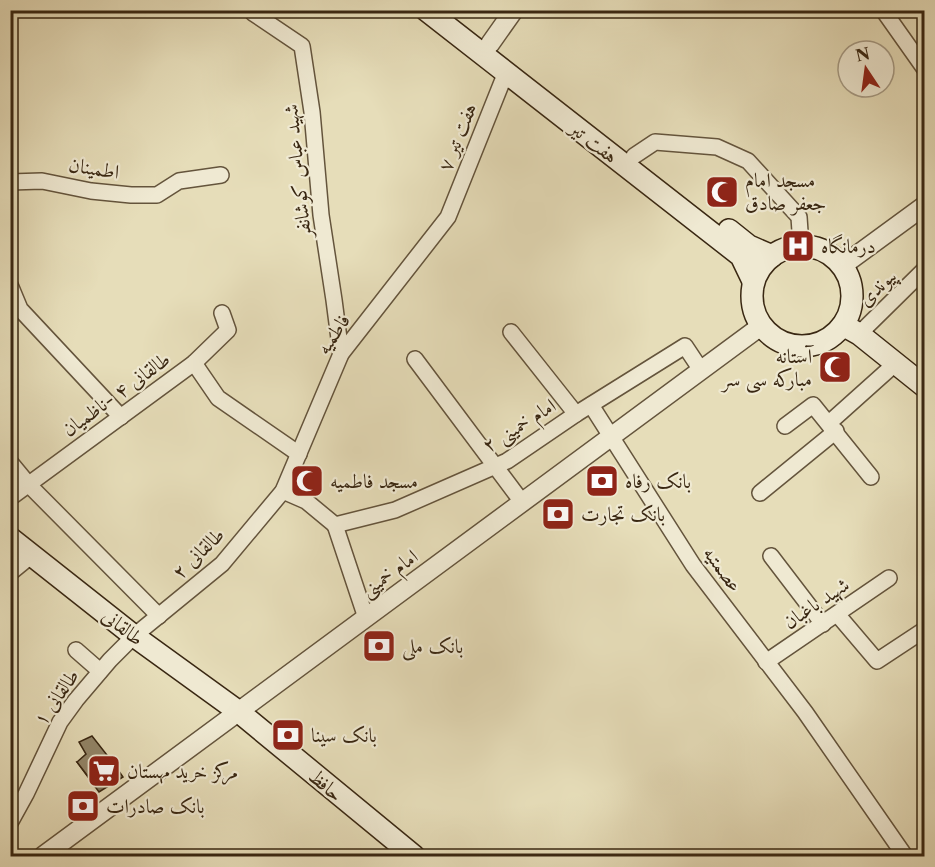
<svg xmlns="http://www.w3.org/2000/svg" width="935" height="867" font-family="'Libre Caslon Text',Amiri,serif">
<rect width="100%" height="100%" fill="#e6ddb9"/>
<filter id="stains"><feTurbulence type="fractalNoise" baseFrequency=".00333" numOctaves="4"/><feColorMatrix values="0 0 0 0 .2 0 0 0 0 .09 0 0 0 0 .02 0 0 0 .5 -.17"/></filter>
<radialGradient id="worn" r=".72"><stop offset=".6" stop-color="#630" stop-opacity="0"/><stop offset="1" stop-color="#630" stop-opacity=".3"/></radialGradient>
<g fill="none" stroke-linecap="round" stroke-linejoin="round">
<!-- minor casing -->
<g stroke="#64543c" stroke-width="18">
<g id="minor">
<polyline points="251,10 253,13 302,46 312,112 321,215 334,300 341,354"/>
<polyline points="883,10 924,68"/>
<polyline points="634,156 655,142 717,147 748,161 799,217 801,246"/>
<polyline points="10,182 42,181 91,191 131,195 157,195 179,181 221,175"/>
<polyline points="10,285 20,309 121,417"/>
<polyline points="511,332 576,414"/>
<polyline points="859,334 924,270"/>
<polyline points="415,359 522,502"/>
<polyline points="194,363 218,398 299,454"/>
<polyline points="591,405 693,565 805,712 905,856"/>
<polyline points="829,423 896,363"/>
<polyline points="785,426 813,405 871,477"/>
<polyline points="10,462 29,485 159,616"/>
<polyline points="283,491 306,501 335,525"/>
<polyline points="760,493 836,431"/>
<polyline points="10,498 194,363 228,330 222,313"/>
<polyline points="335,525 395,510 507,461 576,414 685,346 701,370"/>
<polyline points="335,525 366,618"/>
<polyline points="771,556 823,624"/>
<polyline points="10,573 32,555"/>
<polyline points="837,614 877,661 924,630"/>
<polyline points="76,650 100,671"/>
<polyline points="766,662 889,578"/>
<polyline points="10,823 26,794 60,722 76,700 110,660 134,636 222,564 283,491 341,354 448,217 506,72"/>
</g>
</g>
<!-- tertiary casing -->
<g stroke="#64543c" stroke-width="21">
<g id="tertiary">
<polyline points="490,44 514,10"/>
<polyline points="842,266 924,206"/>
<polyline points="43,856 761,326"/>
</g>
</g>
<!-- secondary casing -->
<g stroke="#392712" stroke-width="24">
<g id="secondary">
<polyline points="426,10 741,256 753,281"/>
<polyline points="729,230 749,246 772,256"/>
<circle cx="802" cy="296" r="50"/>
<polyline points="843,325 859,334 924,386"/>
<polyline points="10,538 134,636 239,712 414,856"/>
</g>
</g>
<!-- minor -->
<use href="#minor" stroke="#efe9d2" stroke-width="15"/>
<!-- tertiary -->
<use href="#tertiary" stroke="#efe9d2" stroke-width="18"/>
<!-- secondary -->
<use href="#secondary" stroke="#efe9d2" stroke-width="21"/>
</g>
<!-- wall -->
<polygon fill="#7e735a" stroke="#392712" stroke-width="1.5" points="77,762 114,764 123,777 99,792"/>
<!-- building -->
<polygon fill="#938669" stroke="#392712" stroke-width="1.5" points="92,736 114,764 90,779 77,762 86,754 79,742"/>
<!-- icons -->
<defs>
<g id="mosque-square" transform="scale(1.725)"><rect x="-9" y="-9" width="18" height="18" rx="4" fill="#8f2418" stroke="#efe9d2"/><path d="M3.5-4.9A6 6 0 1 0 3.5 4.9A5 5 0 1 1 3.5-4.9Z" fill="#fff"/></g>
<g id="hospital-square" transform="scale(1.725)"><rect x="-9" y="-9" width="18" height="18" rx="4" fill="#8f2418" stroke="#efe9d2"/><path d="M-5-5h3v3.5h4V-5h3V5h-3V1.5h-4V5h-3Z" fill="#fff"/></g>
<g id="bank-square" transform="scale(1.725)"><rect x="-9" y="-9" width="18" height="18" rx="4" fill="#8f2418" stroke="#efe9d2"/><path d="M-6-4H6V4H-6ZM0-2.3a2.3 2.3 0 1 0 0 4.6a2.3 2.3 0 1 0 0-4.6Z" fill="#fff"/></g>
<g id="supermarket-square" transform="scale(1.725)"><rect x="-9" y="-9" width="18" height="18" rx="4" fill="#8f2418" stroke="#efe9d2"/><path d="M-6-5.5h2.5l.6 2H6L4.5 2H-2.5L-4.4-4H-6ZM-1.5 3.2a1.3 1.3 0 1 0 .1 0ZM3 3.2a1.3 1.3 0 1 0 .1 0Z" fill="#fff"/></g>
</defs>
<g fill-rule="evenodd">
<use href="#mosque-square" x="722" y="192"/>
<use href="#hospital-square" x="798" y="246"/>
<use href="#mosque-square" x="835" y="367"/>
<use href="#mosque-square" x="307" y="481"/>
<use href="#bank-square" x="602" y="481"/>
<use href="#bank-square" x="558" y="514"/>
<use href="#bank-square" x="379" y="646"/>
<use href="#bank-square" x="288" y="735"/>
<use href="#supermarket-square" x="104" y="771"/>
<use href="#bank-square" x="83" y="806"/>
</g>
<g text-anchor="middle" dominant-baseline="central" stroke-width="4.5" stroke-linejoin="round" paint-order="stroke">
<!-- street labels -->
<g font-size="20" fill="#392712" stroke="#efe9d2">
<text transform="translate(457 137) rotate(-68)">هفت تیر ۷</text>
<text transform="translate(594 142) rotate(38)">هفت تیر</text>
<text transform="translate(94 168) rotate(9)">اطمینان</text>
<text transform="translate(297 171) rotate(-96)">شهید عباس کوشانفر</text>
<text transform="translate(877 287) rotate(-44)">پیوندی</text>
<text transform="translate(333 334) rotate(-56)">فاطمیه</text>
<text transform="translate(116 394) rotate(-36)">طالقانی ۴ -ناظمیان</text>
<text transform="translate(519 425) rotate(-32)">امام خمینی ۲</text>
<text transform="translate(198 553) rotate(-44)">طالقانی ۲</text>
<text transform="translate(723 569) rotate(54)">عصمتیه</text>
<text transform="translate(389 573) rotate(-36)">امام خمینی</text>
<text transform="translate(816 603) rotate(-34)">شهید باغبان</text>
<text transform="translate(123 627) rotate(38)">طالقانی</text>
<text transform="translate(56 697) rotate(-55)">طالقانی ۱</text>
<text transform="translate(326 785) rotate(40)">حافظ</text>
</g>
<!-- poi labels -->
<g font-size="20" fill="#392712" stroke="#efe9d2" text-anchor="start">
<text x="745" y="180">مسجد امام<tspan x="745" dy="23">جعفر صادق</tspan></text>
<text x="821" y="246">درمانگاه</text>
<text x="812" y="356" text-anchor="end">آستانه<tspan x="812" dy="23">مبارکه سی سر</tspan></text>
<text x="330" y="481">مسجد فاطمیه</text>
<text x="625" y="481">بانک رفاه</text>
<text x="581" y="514">بانک تجارت</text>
<text x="402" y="646">بانک ملی</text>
<text x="311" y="735">بانک سینا</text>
<text x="127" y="771">مرکز خرید مهستان</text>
<text x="106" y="806">بانک صادرات</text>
</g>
</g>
<!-- margin -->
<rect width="935" height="867" fill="none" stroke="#e6ddb9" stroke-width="36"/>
<rect x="12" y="12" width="911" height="843" fill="none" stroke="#392712" stroke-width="3"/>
<rect x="18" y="18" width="899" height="831" fill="none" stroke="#392712" stroke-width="1.5"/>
<!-- north arrow -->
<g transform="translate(866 69) rotate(347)"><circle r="28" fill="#efe9d2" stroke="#a69b85" stroke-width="1.5"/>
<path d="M0-4.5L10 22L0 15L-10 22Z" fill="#8f2418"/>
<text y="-9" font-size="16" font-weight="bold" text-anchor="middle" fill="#392712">N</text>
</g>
<rect width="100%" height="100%" filter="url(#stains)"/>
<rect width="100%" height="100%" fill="url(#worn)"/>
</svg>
